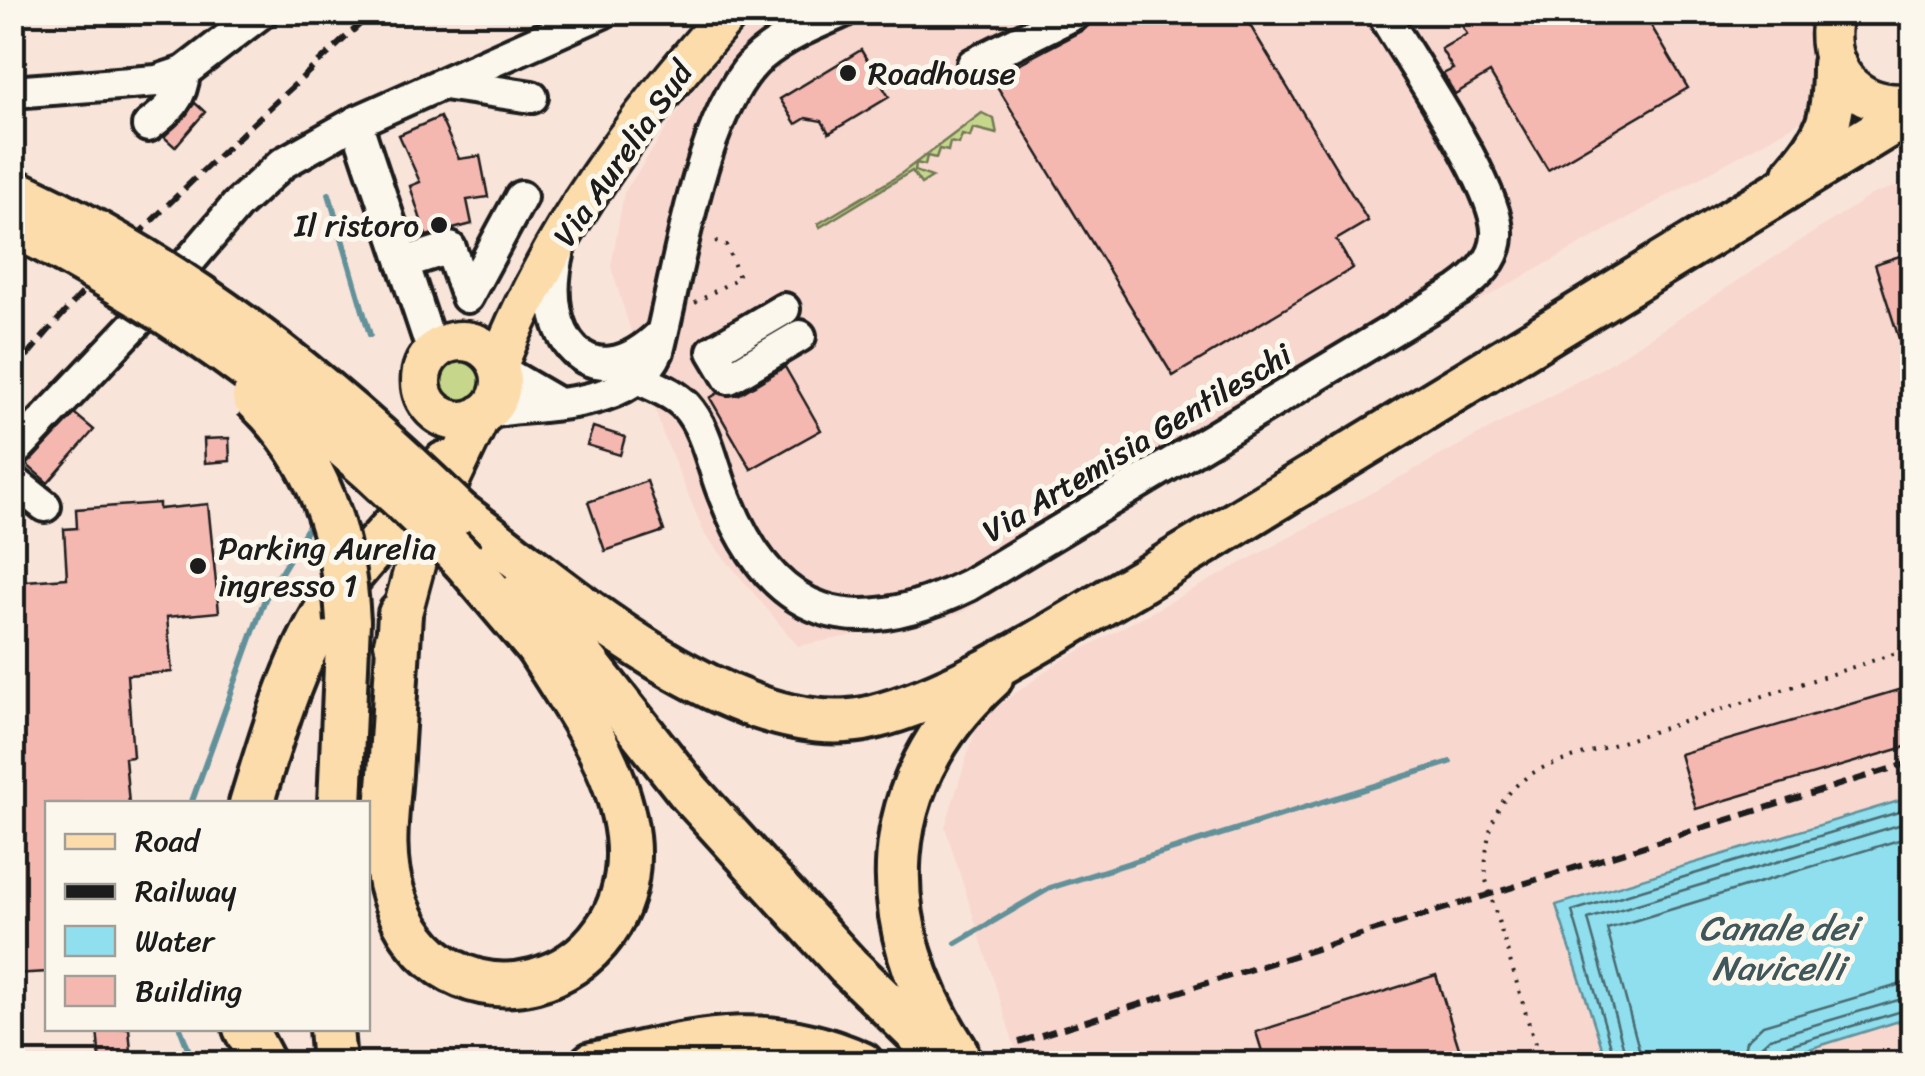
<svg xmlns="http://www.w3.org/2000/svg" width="1925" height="1076" font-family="Sriracha,sans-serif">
<rect width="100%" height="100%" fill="#f9e4da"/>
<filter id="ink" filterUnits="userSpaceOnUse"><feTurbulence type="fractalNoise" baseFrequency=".01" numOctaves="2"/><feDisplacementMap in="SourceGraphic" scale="20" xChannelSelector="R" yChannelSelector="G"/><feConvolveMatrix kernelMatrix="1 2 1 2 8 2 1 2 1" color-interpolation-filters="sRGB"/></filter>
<g filter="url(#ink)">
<!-- built -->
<g fill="#f8d7ce">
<polygon points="760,13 1813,13 1812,115 1306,398 960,614 798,646 705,535 663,434 611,267 624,193 686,99"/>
<polygon points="1912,181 1912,797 1557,905 1607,1063 1020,1063 945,827 978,721 1057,663 1604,367 1873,194"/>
<polygon points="1912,1017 1912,1063 1764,1063"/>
</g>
<!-- green -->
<g fill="#c6d78c" stroke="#717a54" stroke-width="2.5">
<polygon points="982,113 994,119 997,134 973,128 970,137 962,135 959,144 950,142 948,151 939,149 936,158 927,156 925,165 916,163 915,171 932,177 921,184 912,171 820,227 818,224 898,176"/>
<circle cx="460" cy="382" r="22"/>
</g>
<!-- water -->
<polygon fill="#90dfee" stroke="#62919a" stroke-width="2.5" points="1912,797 1912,1017 1764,1063 1607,1063 1556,905"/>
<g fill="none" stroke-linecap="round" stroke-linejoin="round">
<!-- shore -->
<g stroke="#4a6a70" stroke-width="2.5">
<polyline points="1616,1064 1572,911 1912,808"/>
<polyline points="1628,1064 1588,919 1912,821"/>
<polyline points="1643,1064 1607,929 1912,836"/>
<polyline points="1741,1064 1746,1041 1763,1025 1912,981"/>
<polyline points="1756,1064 1759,1048 1770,1038 1912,996"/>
<polyline points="1769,1064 1776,1049 1912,1008"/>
</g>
<!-- stream -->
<g stroke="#62919a" stroke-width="6">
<polyline points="329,194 370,335"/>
<polyline points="191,804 265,599 312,521"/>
<polyline points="956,943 1050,888 1450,762"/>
<polyline points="180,1028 194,1064"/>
</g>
</g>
<!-- building -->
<g fill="#f4b8b1" stroke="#1c1c1c" stroke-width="2.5">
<polygon points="1101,12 1242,12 1368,221 1336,240 1353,268 1173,376 992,78 1085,29"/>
<polygon points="1454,12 1643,12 1688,88 1548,170 1490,73 1455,94 1443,74 1453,69 1441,49 1467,34"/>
<polygon points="861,50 889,97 829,133 822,121 806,118 796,124 780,99"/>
<polygon points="195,103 205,112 175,147 164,137"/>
<polygon points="440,117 459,159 480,156 488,197 467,200 472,224 426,236 410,186 420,182 399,135"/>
<polygon points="1912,252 1912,369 1909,370 1875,264"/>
<polygon points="785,367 821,430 751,469 710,398 718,393 738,395"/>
<polygon points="75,414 94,430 48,483 27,465"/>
<polygon points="593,427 625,437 620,455 587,445"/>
<polygon points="229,438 230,461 205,463 204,439"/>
<polygon points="647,481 664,531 605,551 588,502"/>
<polygon points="159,503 159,509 208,504 219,612 167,617 172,672 127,675 133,757 125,758 129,804 48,804 48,972 12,974 12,582 67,578 64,529 77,528 76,509"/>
<polygon points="1912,686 1912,745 1696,809 1680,754"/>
<polygon points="1436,975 1464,1064 1266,1064 1256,1032"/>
<polygon points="97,1028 129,1028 132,1064 100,1064"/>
</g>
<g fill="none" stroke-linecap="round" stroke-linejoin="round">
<!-- minor casing -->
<g stroke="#1c1c1c" stroke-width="38">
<g id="minor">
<polyline points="973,64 1077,12"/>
<polyline points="444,84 532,97"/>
<polyline points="12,92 157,81 184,72 262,12"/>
<polyline points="356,122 433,352"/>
<path d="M148 126C169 110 182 99 184 72"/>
<path d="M558 255C538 335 589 403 660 335"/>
<polyline points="403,263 450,248 467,297 521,197"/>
<polyline points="784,309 713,351 729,378 800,336"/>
<polyline points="500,370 553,401"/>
<path d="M640 379C656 387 674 393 686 406 707 429 713 469 725 497 773 619 852 643 969 585L1459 290C1477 277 1496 260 1497 236 1501 190 1408 58 1382 12"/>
<path d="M487 412C542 403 632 410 658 351 678 274 701 107 761 56 785 36 814 24 842 12"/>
<polyline points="12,454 141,318 237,205 283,163 356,122 603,12"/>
<polyline points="12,480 45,506"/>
</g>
</g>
<!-- major casing -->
<g stroke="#1c1c1c" stroke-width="45">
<g id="major">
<path d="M1833 12C1820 68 1855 110 1912 103"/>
<circle cx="461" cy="381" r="40"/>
<path d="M498 365C550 233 636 117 730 12"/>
<polyline points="394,643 422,539 481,415"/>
</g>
</g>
<!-- highway casing -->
<g stroke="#1c1c1c" stroke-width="50">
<g id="highway">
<path d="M1795 174C1830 134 1834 117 1834 64"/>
<path d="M458 512C559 587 740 751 873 717 962 695 1063 626 1143 580L1912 111"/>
<polyline points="464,561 555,668"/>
<polyline points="526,586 690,793 848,966 949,1064"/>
<path d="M400 614C397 667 393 720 390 774 387 814 380 855 393 894 441 1047 644 991 627 836 619 764 572 704 536 645"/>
<path d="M251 804C273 733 294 657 336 595 369 548 413 511 445 463"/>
<polyline points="340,804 348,621"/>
<polyline points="245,1028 264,1064"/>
<polyline points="331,1028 334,1064"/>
<path d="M956 1051C872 924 875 783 991 678"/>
<path d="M592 1064C693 1042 763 1019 862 1064"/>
</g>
</g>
<!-- path -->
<g stroke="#1c1c1c" stroke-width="4" stroke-dasharray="2.5 8" stroke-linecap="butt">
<polyline points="927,12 931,20 945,12"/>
<polyline points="863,22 886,12"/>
<polyline points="695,303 739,277 726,245 709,240"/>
<path d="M1541 1064 1486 880C1483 829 1498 787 1547 766L1912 648"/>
</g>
<!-- minor -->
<use href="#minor" stroke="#fbf7ec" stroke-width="30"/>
<!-- major -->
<use href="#major" stroke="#fddcac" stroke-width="38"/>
<!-- highway -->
<use href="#highway" stroke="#fddcac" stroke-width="42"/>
<!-- rail -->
<g stroke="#1c1c1c" stroke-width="6" stroke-dasharray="15 8" stroke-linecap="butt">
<path d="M12 374C120 241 248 129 373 12"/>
<polyline points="1019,1042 1912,762"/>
</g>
<!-- highway-bridge casing -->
<g stroke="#1c1c1c" stroke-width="50" stroke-linecap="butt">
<g id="highway-bridge">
<path d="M12 190C182 267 325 382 458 512"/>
<path d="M12 224C188 314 328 419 464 561"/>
<path d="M254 397C319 458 343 533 348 621"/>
</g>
</g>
<!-- highway-bridge -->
<use href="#highway-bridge" stroke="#fddcac" stroke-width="42"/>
</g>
</g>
<!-- markers -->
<g fill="#1c1c1c" stroke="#fbf7ec" stroke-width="4">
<circle cx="848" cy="73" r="10"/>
<circle cx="439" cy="225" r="10"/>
<circle cx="198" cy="566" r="10"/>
</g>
<g text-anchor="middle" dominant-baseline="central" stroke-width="10" stroke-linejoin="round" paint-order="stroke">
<!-- poi labels -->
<g font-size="32" fill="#1c1c1c" stroke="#fbf7ec" text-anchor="start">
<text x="868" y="73">Roadhouse</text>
<text x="419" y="225" text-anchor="end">Il ristoro</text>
<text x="218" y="548">Parking Aurelia<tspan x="218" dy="37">ingresso 1</tspan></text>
</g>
<!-- street labels -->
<g font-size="32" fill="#1c1c1c" stroke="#fbf7ec">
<text transform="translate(623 154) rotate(-55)">Via Aurelia Sud</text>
<text transform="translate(1137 443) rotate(-31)">Via Artemisia Gentileschi</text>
</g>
<!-- water labels -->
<g font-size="35" font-style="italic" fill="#3f565b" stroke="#fbf7ec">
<text x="1778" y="928">Canale dei<tspan x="1778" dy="40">Navicelli</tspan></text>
</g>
</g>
<!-- margin -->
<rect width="1925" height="1076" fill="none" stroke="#fbf7ec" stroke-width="50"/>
<rect x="25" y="25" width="1875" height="1026" fill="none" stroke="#1c1c1c" stroke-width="4" filter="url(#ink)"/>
<!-- legend -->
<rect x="45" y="801" width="325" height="230" fill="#fbf7ec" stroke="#a29f99" stroke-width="2.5"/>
<rect x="65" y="834" width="50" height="15" fill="#fddcac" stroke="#a29f99" stroke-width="2.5"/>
<text x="135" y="851" font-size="30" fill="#1c1c1c">Road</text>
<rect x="65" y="884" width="50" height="15" fill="#1c1c1c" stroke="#a29f99" stroke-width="2.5"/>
<text x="135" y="901" font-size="30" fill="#1c1c1c">Railway</text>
<rect x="65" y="926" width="50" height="30" fill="#90dfee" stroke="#a29f99" stroke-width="2.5"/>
<text x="135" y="951" font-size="30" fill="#1c1c1c">Water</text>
<rect x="65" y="976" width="50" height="30" fill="#f4b8b1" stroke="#a29f99" stroke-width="2.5"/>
<text x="135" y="1001" font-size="30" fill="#1c1c1c">Building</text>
</svg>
